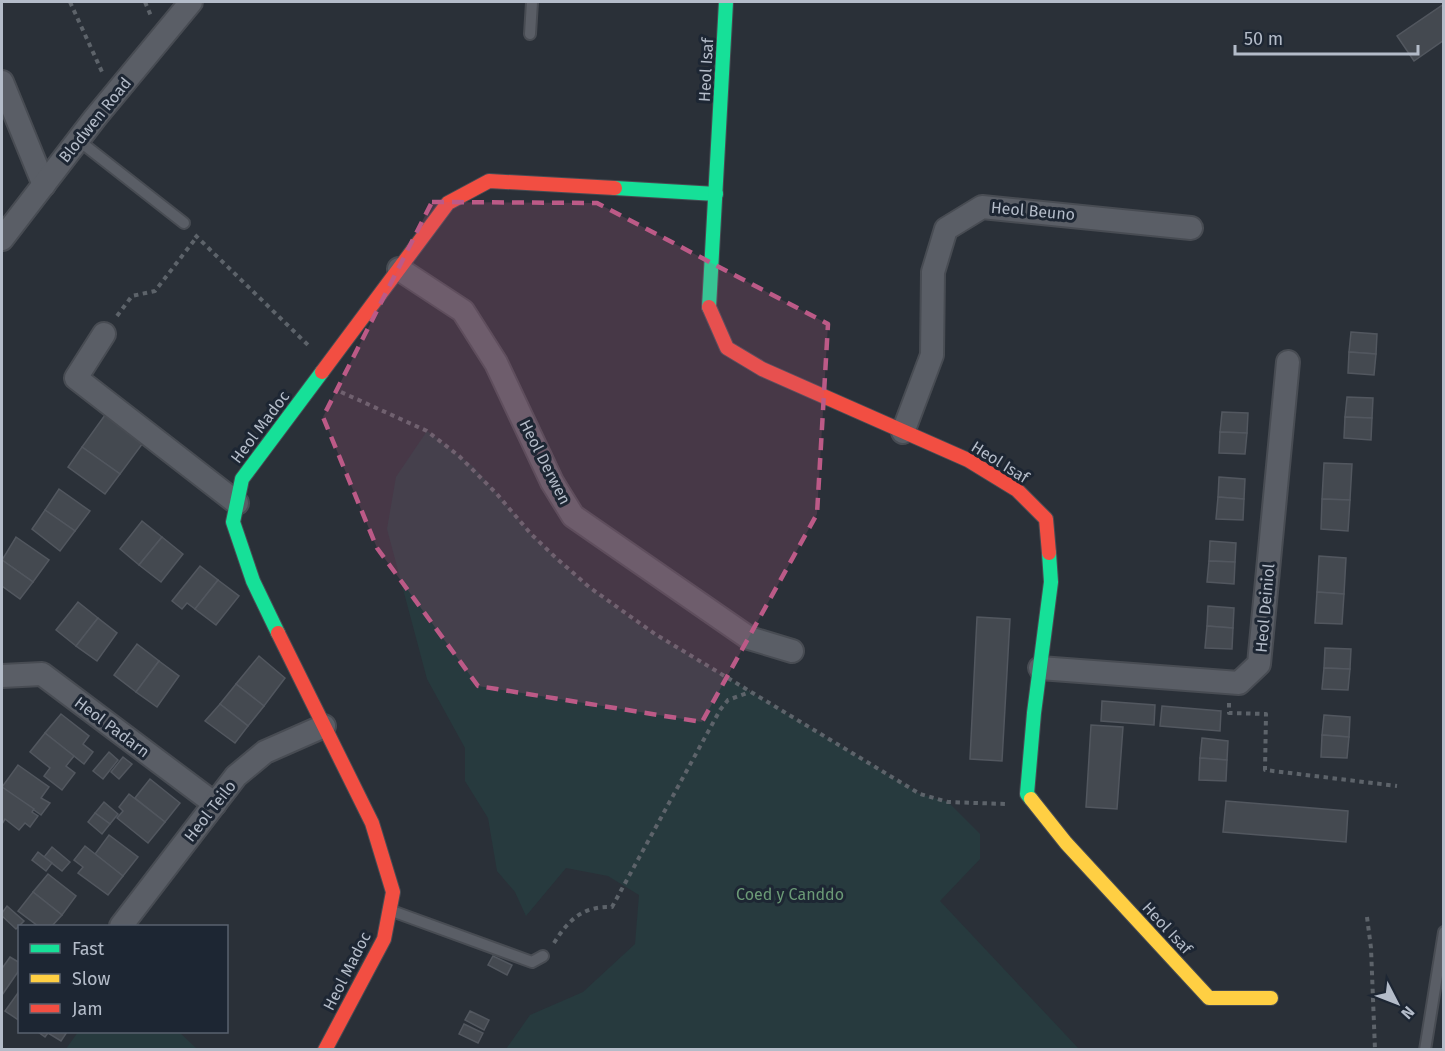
<svg xmlns="http://www.w3.org/2000/svg" width="1445" height="1051" font-family="'Fira Sans',sans-serif">
<rect width="100%" height="100%" fill="#2a3038"/>
<!-- green -->
<g fill="#273a3e">
<polygon points="427,431 475,468 531,534 580,580 639,625 920,794 948,802 980,834 980,859 940,901 1079,1049 506,1049 530,1015 583,992 635,944 639,895 608,876 566,868 526,916 515,892 497,871 488,818 465,781 465,748 427,679 387,529 396,477"/>
<polygon points="78,1032 179,1032 197,1049 66,1049"/>
</g>
<!-- building -->
<g fill="#444950" stroke="#52575f" stroke-width="1.5">
<polygon points="1444,4 1444,40 1414,61 1397,36"/>
<polygon points="1351,332 1377,334 1376,354 1349,352"/>
<polygon points="1349,352 1376,354 1374,375 1348,373"/>
<polygon points="1347,397 1373,398 1372,418 1345,417"/>
<polygon points="1222,412 1248,413 1247,433 1220,432"/>
<polygon points="105,415 143,443 120,474 82,447"/>
<polygon points="1345,417 1372,418 1371,440 1344,438"/>
<polygon points="1220,432 1247,433 1245,454 1219,453"/>
<polygon points="82,447 120,474 105,494 68,467"/>
<polygon points="1324,463 1352,464 1350,500 1322,499"/>
<polygon points="1219,477 1245,479 1244,499 1218,497"/>
<polygon points="59,489 90,511 75,531 45,510"/>
<polygon points="1218,497 1244,499 1243,520 1216,519"/>
<polygon points="1322,499 1350,500 1348,531 1321,529"/>
<polygon points="45,510 75,531 60,551 32,529"/>
<polygon points="142,521 162,537 139,565 120,549"/>
<polygon points="16,537 49,560 33,582 2,560"/>
<polygon points="162,537 183,554 161,582 139,565"/>
<polygon points="1210,541 1236,543 1235,562 1209,561"/>
<polygon points="1319,556 1346,558 1344,594 1317,592"/>
<polygon points="2,560 33,582 20,599 2,586"/>
<polygon points="1209,561 1235,562 1234,584 1207,582"/>
<polygon points="200,566 218,580 195,609 187,603 182,609 172,601"/>
<polygon points="218,580 239,596 216,625 195,609"/>
<polygon points="1317,592 1344,594 1342,624 1315,623"/>
<polygon points="78,602 98,618 76,646 56,630"/>
<polygon points="1208,606 1234,608 1233,628 1207,626"/>
<polygon points="977,617 1010,619 1002,761 970,759"/>
<polygon points="98,618 117,633 97,661 76,646"/>
<polygon points="1207,626 1233,628 1232,649 1205,648"/>
<polygon points="137,644 159,661 136,692 114,675"/>
<polygon points="1325,648 1351,649 1350,669 1324,668"/>
<polygon points="259,656 285,678 264,706 236,684"/>
<polygon points="159,661 179,676 157,707 136,692"/>
<polygon points="1324,668 1350,669 1348,690 1322,689"/>
<polygon points="236,684 264,706 248,726 220,704"/>
<polygon points="1102,701 1155,705 1154,725 1101,721"/>
<polygon points="220,704 248,726 235,743 205,721"/>
<polygon points="1162,706 1221,711 1220,731 1160,726"/>
<polygon points="61,714 89,736 83,744 93,752 84,764 45,733"/>
<polygon points="1324,715 1350,717 1349,737 1322,735"/>
<polygon points="1091,725 1123,727 1117,809 1086,807"/>
<polygon points="45,733 74,756 66,766 75,773 62,790 44,776 50,768 30,752"/>
<polygon points="1322,735 1349,737 1347,758 1321,757"/>
<polygon points="1202,738 1228,741 1227,760 1200,758"/>
<polygon points="109,752 118,760 103,779 93,771"/>
<polygon points="123,757 132,764 119,779 111,772"/>
<polygon points="1200,758 1227,760 1226,781 1199,780"/>
<polygon points="18,765 49,787 41,798 50,803 41,815 2,787"/>
<polygon points="150,779 180,803 165,822 135,798"/>
<polygon points="2,787 34,809 32,812 38,816 30,827 25,823 19,830 5,819 2,824"/>
<polygon points="129,794 165,822 148,843 117,818 123,811 119,807"/>
<polygon points="1226,801 1348,811 1346,842 1223,832"/>
<polygon points="104,802 118,814 110,824 95,813"/>
<polygon points="95,813 110,824 102,834 88,822"/>
<polygon points="109,835 138,857 123,876 95,854"/>
<polygon points="85,846 123,876 108,895 78,873 83,867 74,860"/>
<polygon points="52,847 70,862 62,871 44,857"/>
<polygon points="38,852 52,863 46,871 32,860"/>
<polygon points="48,874 76,896 62,915 33,892"/>
<polygon points="33,892 62,915 52,926 38,926 18,911"/>
<polygon points="7,906 24,921 16,929 2,916 2,913"/>
<polygon points="493,956 512,965 507,975 488,965"/>
<polygon points="10,957 20,963 20,969 2,995 2,966 3,967"/>
<polygon points="20,990 20,1021 5,1011"/>
<polygon points="470,1011 489,1020 484,1030 465,1020"/>
<polygon points="464,1024 483,1033 478,1043 459,1034"/>
<polygon points="38,1032 67,1032 61,1041 48,1033 45,1037"/>
</g>
<g fill="none" stroke-linecap="round" stroke-linejoin="round">
<!-- lane casing -->
<g stroke="#484c53" stroke-width="14">
<g id="lane">
<polyline points="530,34 532,2"/>
<polyline points="78,140 184,223"/>
<polyline points="392,911 532,962 543,956"/>
<polyline points="1425,1050 1444,932"/>
</g>
</g>
<!-- street casing -->
<g stroke="#484c53" stroke-width="26">
<g id="street">
<polyline points="2,82 44,185"/>
<polyline points="2,239 95,118 191,2"/>
<polyline points="399,269 463,311 496,363 552,482 573,516 749,638 792,651"/>
<polyline points="104,334 76,378 237,503"/>
<polyline points="903,432 932,355 933,272 946,229 982,207 1191,228"/>
<polyline points="1040,668 1239,683 1259,664 1288,362"/>
<polyline points="2,676 42,674 215,804"/>
<polyline points="121,926 236,776 265,752 324,726"/>
</g>
</g>
<!-- fast casing -->
<g stroke="#484c53" stroke-width="16">
<g id="fast">
<polyline points="615,188 716,194"/>
<polyline points="709,307 726,2"/>
<polyline points="278,633 253,581 233,522 242,479 322,372"/>
<polyline points="1031,799 1027,794 1034,713 1051,582 1049,553"/>
</g>
</g>
<!-- slow casing -->
<g stroke="#484c53" stroke-width="16">
<polyline id="slow" points="1031,799 1066,843 1209,998 1271,998"/>
</g>
<!-- jam casing -->
<g stroke="#484c53" stroke-width="16">
<g id="jam">
<polyline points="709,307 727,348 762,369 968,460 1017,490 1046,519 1049,553"/>
<polyline points="322,372 448,203 489,181 615,188"/>
<polyline points="278,633 372,823 393,892 384,939 325,1050"/>
</g>
</g>
<!-- path -->
<g stroke="#5d636a" stroke-width="4" stroke-dasharray="4.5 4.5" stroke-linecap="butt">
<polyline points="70,2 103,74"/>
<polyline points="145,2 151,16"/>
<polyline points="195,235 308,345"/>
<polyline points="117,316 132,296 155,291 196,238"/>
<polyline points="341,392 427,431 459,456 496,493 531,534 554,556 589,587 655,634 920,794 948,802 1005,804"/>
<polyline points="1229,703 1229,713 1266,714 1265,770 1397,786"/>
<polyline points="1367,917 1371,948 1375,1050"/>
<path d="M554 943C569 919 583 906 612 907L720 710 728 700 750 692"/>
</g>
<!-- lane -->
<use href="#lane" stroke="#5a5e66" stroke-width="10"/>
<!-- street -->
<use href="#street" stroke="#5a5e66" stroke-width="22"/>
<!-- fast -->
<use href="#fast" stroke="#16e098" stroke-width="14"/>
<!-- slow -->
<use href="#slow" stroke="#ffcf43" stroke-width="14"/>
<!-- jam -->
<use href="#jam" stroke="#f24e42" stroke-width="14"/>
</g>
<!-- marked area -->
<path fill="#bc5a87" fill-opacity="0.2" stroke="#bc5a87" stroke-width="4.5" stroke-dasharray="12 8" stroke-linejoin="round" d="M432 202 597 203 828 324 817 514 702 722 478 686 377 548 323 417Z"/>
<g text-anchor="middle" dominant-baseline="central" stroke-width="6" stroke-linejoin="round" paint-order="stroke">
<!-- street labels -->
<g font-size="16" fill="#b4bcc9" stroke="#1d2633">
<text transform="translate(706 70) rotate(-87)">Heol Isaf</text>
<text transform="translate(95 120) rotate(-51)">Blodwen Road</text>
<text transform="translate(1033 211) rotate(5)">Heol Beuno</text>
<text transform="translate(260 427) rotate(-53)">Heol Madoc</text>
<text transform="translate(545 462) rotate(63)">Heol Derwen</text>
<text transform="translate(1000 462) rotate(32)">Heol Isaf</text>
<text transform="translate(1265 608) rotate(-85)">Heol Deiniol</text>
<text transform="translate(112 727) rotate(37)">Heol Padarn</text>
<text transform="translate(210 811) rotate(-52)">Heol Teilo</text>
<text transform="translate(1167 928) rotate(47)">Heol Isaf</text>
<text transform="translate(347 971) rotate(-63)">Heol Madoc</text>
</g>
<!-- park labels -->
<g font-size="16" fill="#6b9a76" stroke="#1d2633">
<text x="790" y="894">Coed y Canddo</text>
</g>
</g>
<!-- border -->
<rect width="1445" height="1051" fill="none" stroke="#b4bcc9" stroke-width="6"/>
<!-- legend -->
<rect x="18" y="925" width="210" height="108" fill="#1d2633" stroke="#59626f" stroke-width="1.5"/>
<rect x="30" y="944" width="30" height="9" fill="#16e098" stroke="#59626f" stroke-width="1.5"/>
<text x="72" y="955" font-size="18" fill="#b4bcc9">Fast</text>
<rect x="30" y="974" width="30" height="9" fill="#ffcf43" stroke="#59626f" stroke-width="1.5"/>
<text x="72" y="985" font-size="18" fill="#b4bcc9">Slow</text>
<rect x="30" y="1004" width="30" height="9" fill="#f24e42" stroke="#59626f" stroke-width="1.5"/>
<text x="72" y="1015" font-size="18" fill="#b4bcc9">Jam</text>
<!-- north arrow -->
<g transform="translate(1397 1003) rotate(132)" stroke="#1d2633" stroke-width="4.5" paint-order="stroke">
<path d="M0-4.5L10 22L0 15L-10 22Z" fill="#b4bcc9"/>
<text y="-9" font-size="16" font-weight="bold" text-anchor="middle" fill="#b4bcc9">N</text>
</g>
<!-- scale -->
<path d="M1235 45v9h183v-9" fill="none" stroke="#b4bcc9" stroke-width="3"/>
<text x="1244" y="45" font-size="18" fill="#b4bcc9" stroke="#1d2633" stroke-width="4.5" paint-order="stroke">50 m</text>
</svg>
